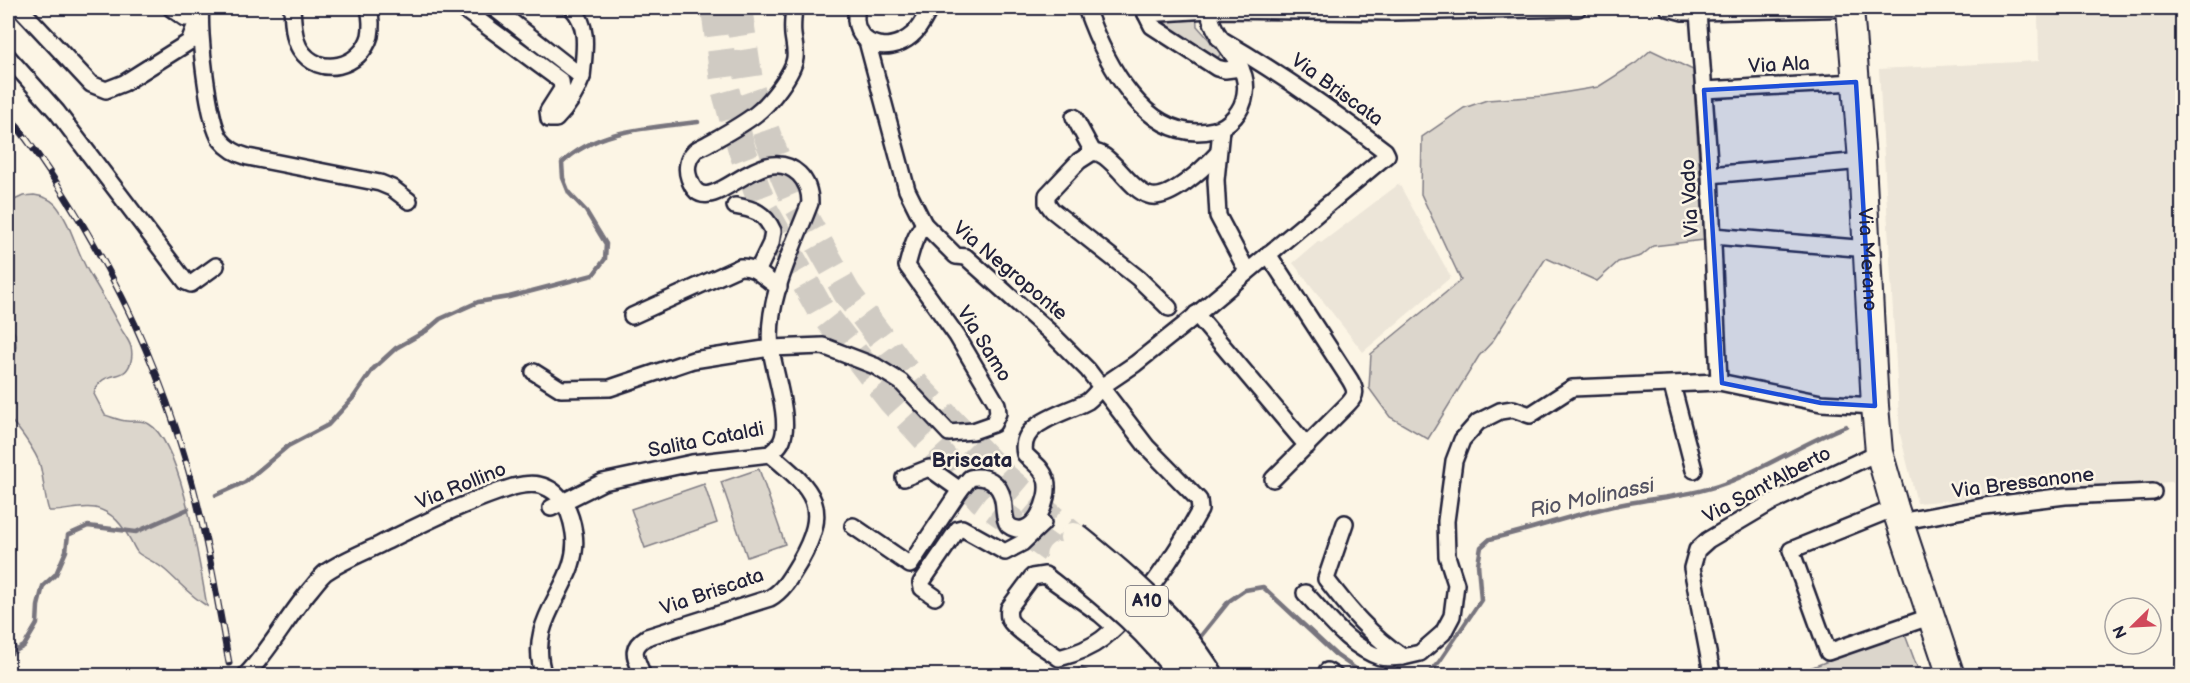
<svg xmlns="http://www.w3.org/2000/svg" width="2190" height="683" font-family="'Balsamiq Sans',sans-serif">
<rect width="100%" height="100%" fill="#fcf5e5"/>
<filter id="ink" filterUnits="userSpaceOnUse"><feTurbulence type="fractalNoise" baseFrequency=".0167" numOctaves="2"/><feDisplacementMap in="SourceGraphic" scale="12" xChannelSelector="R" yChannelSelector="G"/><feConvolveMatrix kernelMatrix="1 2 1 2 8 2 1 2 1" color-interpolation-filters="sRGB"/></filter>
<g filter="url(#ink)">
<!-- built -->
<g fill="#ece5d8">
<polygon points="2098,8 2182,8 2182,481 1917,503 1900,434 1879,69 2039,61 2038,16 2098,13"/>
<polygon points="1399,184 1451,277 1363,352 1293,263 1319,241 1321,243"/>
</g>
<!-- green -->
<g fill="#dcd6cc" stroke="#7f7c84" stroke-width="1.5">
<polygon points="1158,8 1196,8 1197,26 1221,53 1216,61 1190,45 1162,23"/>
<polygon points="1651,50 1693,70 1704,240 1653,246 1641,256 1618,262 1597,281 1546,258 1492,342 1479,356 1428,439 1390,417 1369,388 1371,354 1461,280 1421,194 1422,137 1464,108 1487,100 1544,96 1598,87 1636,63"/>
<path d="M34 195C42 196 49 198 55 204 71 223 76 250 88 271 99 289 110 308 120 327 123 333 129 340 131 347 132 351 132 357 131 361 125 385 102 366 94 394L105 415C112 417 120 421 127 421 136 422 141 419 149 424 182 443 200 568 207 606 190 596 180 583 165 570 157 563 146 559 138 553 135 550 133 545 131 541 123 526 113 512 95 508 80 505 65 512 49 511 44 496 44 480 40 465 37 454 17 424 8 419V368L14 358 16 346 15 334 8 322V203L23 196Z"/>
<polygon points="759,469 785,544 747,557 721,482"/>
<polygon points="704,484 717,523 645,548 631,509"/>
<polygon points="1904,632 1920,675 1789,676"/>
</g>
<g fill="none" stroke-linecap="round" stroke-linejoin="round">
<!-- stream -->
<g stroke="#78757e" stroke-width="4.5">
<path d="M216 495 245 482 288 446 328 425 353 398 373 369 396 348 426 331 440 319 478 302 509 297 593 275 605 259 606 244 586 211 569 193 563 178 562 163C599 128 651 128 698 122"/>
<polyline points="8,637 16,650"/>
<polyline points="1196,642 1229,601 1245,590 1263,587 1336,655 1366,676"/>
<polyline points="8,655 24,646 37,624 38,606 43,586 56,574 66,551 68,535 88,526 136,532 188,509"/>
<polyline points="1065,676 1081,669 1095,676"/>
<path d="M1426 676 1439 662 1481 600 1478 564 1481 547 1490 539C1530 530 1569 516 1609 507 1648 498 1689 497 1726 483 1768 467 1805 442 1846 426"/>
</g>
<!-- motorway-tunnel -->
<g stroke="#d0cbc3" stroke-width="28" stroke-dasharray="28 14" stroke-linecap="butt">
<polyline points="715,8 725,89 742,150 765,211 820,309 891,400 982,500 1060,556"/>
<polyline points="738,8 750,87 770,143 794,199 847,293 918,388 1004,477 1074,537"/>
</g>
<!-- minor casing -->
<g stroke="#22223b" stroke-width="20">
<g id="minor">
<polyline points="20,8 91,84 106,90 124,83 189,42 199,16"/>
<polyline points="171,8 185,18 195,17 200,13"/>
<path d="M201 8C198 29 208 123 221 140 228 149 237 154 248 157L380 183 392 188 409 201"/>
<path d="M292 8C293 20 293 38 300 49 319 79 361 67 370 36 372 26 371 17 369 8"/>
<path d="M462 8 561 81 562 89 548 111 549 119H556C568 107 576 93 582 77"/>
<path d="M494 8 582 77C584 53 590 26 572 8"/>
<path d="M857 8C849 44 887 57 912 35 920 29 925 17 930 8"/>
<path d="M1086 8C1104 59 1145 146 1214 130 1230 126 1243 110 1245 94 1251 60 1210 41 1209 8"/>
<polyline points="1143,8 1152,26 1217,68 1225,70 1241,68"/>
<polyline points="1668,8 1683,12 1698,12 1857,8"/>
<polyline points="1698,12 1710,175 1719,382"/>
<polyline points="1146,14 1209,10 1393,12 1578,8"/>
<path d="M867 41 907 190 924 224 956 256 966 257 1051 333 1088 370 1101 387 1135 364 1184 325 1387 155 1385 151C1332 110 1278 72 1219 38"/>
<polyline points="8,57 57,112 186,282 191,284 216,266"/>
<polyline points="1704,90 1856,82"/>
<polyline points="1074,117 1093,152"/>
<polyline points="1221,129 1216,180 1218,216 1247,271"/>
<polyline points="1710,175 1862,161"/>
<path d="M735 206C754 209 765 213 773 231L771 243 758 270"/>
<polyline points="1713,236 1868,249"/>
<path d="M1268 254 1350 380C1356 390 1357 395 1348 404L1273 479"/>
<path d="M1169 308 1138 278 1052 210 1047 203V195L1079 161 1093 152C1103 153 1109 160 1116 167 1125 176 1136 191 1148 195 1168 203 1205 167 1218 153"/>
<polyline points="1196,314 1307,446"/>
<path d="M632 316 740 267C758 266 764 280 779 287"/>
<path d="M534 372 561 389 610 388 693 360 771 348 823 346 875 366 901 382 949 433 973 431 993 424 998 413 997 404 957 336 907 266C911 251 914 237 924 224"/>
<polyline points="1672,385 1694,470"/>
<path d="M904 478 929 468 960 490 970 478C986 474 1000 483 1003 500 1005 509 1003 517 1008 525 1032 543 1052 499 1046 479 1042 467 1033 463 1025 454 1017 422 1068 413 1088 401 1093 397 1097 392 1101 387L1147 447 1199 500 1200 510C1177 552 1140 609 1102 639 1089 649 1075 654 1059 658 1046 648 1021 635 1011 622 1008 618 1008 614 1009 608L1032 577 1045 575 1100 614 1115 627"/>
<path d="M551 508 603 482 692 463 770 454C775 449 780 446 782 440 791 420 774 372 771 349 765 301 793 248 810 203 810 192 807 182 799 174 758 136 706 231 689 178 686 170 687 159 694 152 697 148 705 146 709 143 725 134 742 125 756 114 769 104 793 74 795 58 796 50 794 43 793 35 792 26 793 17 794 8"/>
<polyline points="1895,508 1791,550 1828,652 1932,616"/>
<polyline points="1899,522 1985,506 2065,496 2153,492"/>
<path d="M1345 523 1326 579C1349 609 1371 636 1403 657L1420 653 1443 633 1452 616 1456 584 1447 556 1446 521 1454 461 1462 440 1478 422 1500 411 1513 409 1530 415 1572 388 1719 382 1821 403 1875 406"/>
<polyline points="853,526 910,565 960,490"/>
<path d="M1305 593C1327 616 1349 647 1380 657 1387 659 1396 657 1403 657"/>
<polyline points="935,597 922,588 921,583 958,529 962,528 1005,552 1022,543 1043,523"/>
<polyline points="1327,671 1335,676"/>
<path d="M245 676C270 650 288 616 311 589 316 583 321 576 326 572 342 561 362 553 379 545 422 524 467 501 513 487 521 485 530 483 539 485 562 490 571 513 574 533 582 585 523 616 544 676"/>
<path d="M643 676C636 657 628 649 647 637L770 598C784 590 791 576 799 563 831 507 815 491 770 454"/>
<polyline points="1706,676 1711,668 1692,568 1697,550 1708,540 1772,502 1879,452"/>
</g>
</g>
<!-- primary casing -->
<g stroke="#22223b" stroke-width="30">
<g id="primary">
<path id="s1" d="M1850 8 1862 161 1875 406 1879 452 1895 508 1951 676"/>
</g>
</g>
<!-- minor -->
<use href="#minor" stroke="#fcf5e5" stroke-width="15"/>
<!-- primary -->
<use href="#primary" stroke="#fcf5e5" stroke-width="26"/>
<!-- rail casing -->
<g stroke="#22223b" stroke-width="7">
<path id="rail" d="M8 114C86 217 147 330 184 455 205 523 216 593 229 663"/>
</g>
<!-- rail -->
<use href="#rail" stroke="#fcf5e5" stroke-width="4.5" stroke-dasharray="14" stroke-linecap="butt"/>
<!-- motorway-bridge casing -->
<g stroke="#22223b" stroke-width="33" stroke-linecap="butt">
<g id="motorway-bridge">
<path d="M1074 537C1125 578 1174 620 1209 676"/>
<path d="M1060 556C1105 592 1152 628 1184 676"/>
</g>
</g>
<!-- motorway-bridge -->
<use href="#motorway-bridge" stroke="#fcf5e5" stroke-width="28"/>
</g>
</g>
<!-- marked area -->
<path fill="#1d4ed8" fill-opacity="0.2" stroke="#1d4ed8" stroke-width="4.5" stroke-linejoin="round" d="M1856 82 1875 406 1821 403 1722 383 1704 90Z"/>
<g text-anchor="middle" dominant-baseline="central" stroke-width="5" stroke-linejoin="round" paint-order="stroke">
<!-- shield labels -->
<rect fill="#fcf5e5" stroke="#63616e" stroke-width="1.5" x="1126" y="586" width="42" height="30" rx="4.5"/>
<g font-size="18" font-weight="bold" fill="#22223b">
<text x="1147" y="601">A10</text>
</g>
<!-- street labels -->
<g font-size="20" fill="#22223b" stroke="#fcf5e5">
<text transform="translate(1779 65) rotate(-3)">Via Ala</text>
<text transform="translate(1337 90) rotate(36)">Via Briscata</text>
<text transform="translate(1690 198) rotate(-93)">Via Vado</text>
<text stroke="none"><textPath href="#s1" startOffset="252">Via Merano</textPath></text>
<text transform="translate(1010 271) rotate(40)">Via Negroponte</text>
<text transform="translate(984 344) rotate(58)">Via Samo</text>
<text transform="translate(706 440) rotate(-11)">Salita Cataldi</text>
<text transform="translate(2023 483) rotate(-7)">Via Bressanone</text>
<text transform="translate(1767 485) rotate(-28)">Via Sant'Alberto</text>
<text transform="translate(461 486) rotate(-22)">Via Rollino</text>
<text transform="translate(712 592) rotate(-19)">Via Briscata</text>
</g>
<!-- neighbourhood labels -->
<g font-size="21" font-weight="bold" fill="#22223b" stroke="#fcf5e5">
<text x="972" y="460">Briscata</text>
</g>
<!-- water labels -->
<g font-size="21" font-style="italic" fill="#545362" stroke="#fcf5e5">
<text transform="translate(1592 498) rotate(-12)">Rio Molinassi</text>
</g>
</g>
<!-- margin -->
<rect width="2190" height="683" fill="none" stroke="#fcf5e5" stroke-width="30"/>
<rect x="15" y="15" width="2160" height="653" fill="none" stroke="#22223b" stroke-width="2" filter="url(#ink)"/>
<!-- north arrow -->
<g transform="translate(2133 626) rotate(246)"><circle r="28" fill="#fcf5e5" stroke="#a5a1a1" stroke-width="1.5"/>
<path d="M0-4.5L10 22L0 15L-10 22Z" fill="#d1495b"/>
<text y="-9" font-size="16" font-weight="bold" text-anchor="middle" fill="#22223b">N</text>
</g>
</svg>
